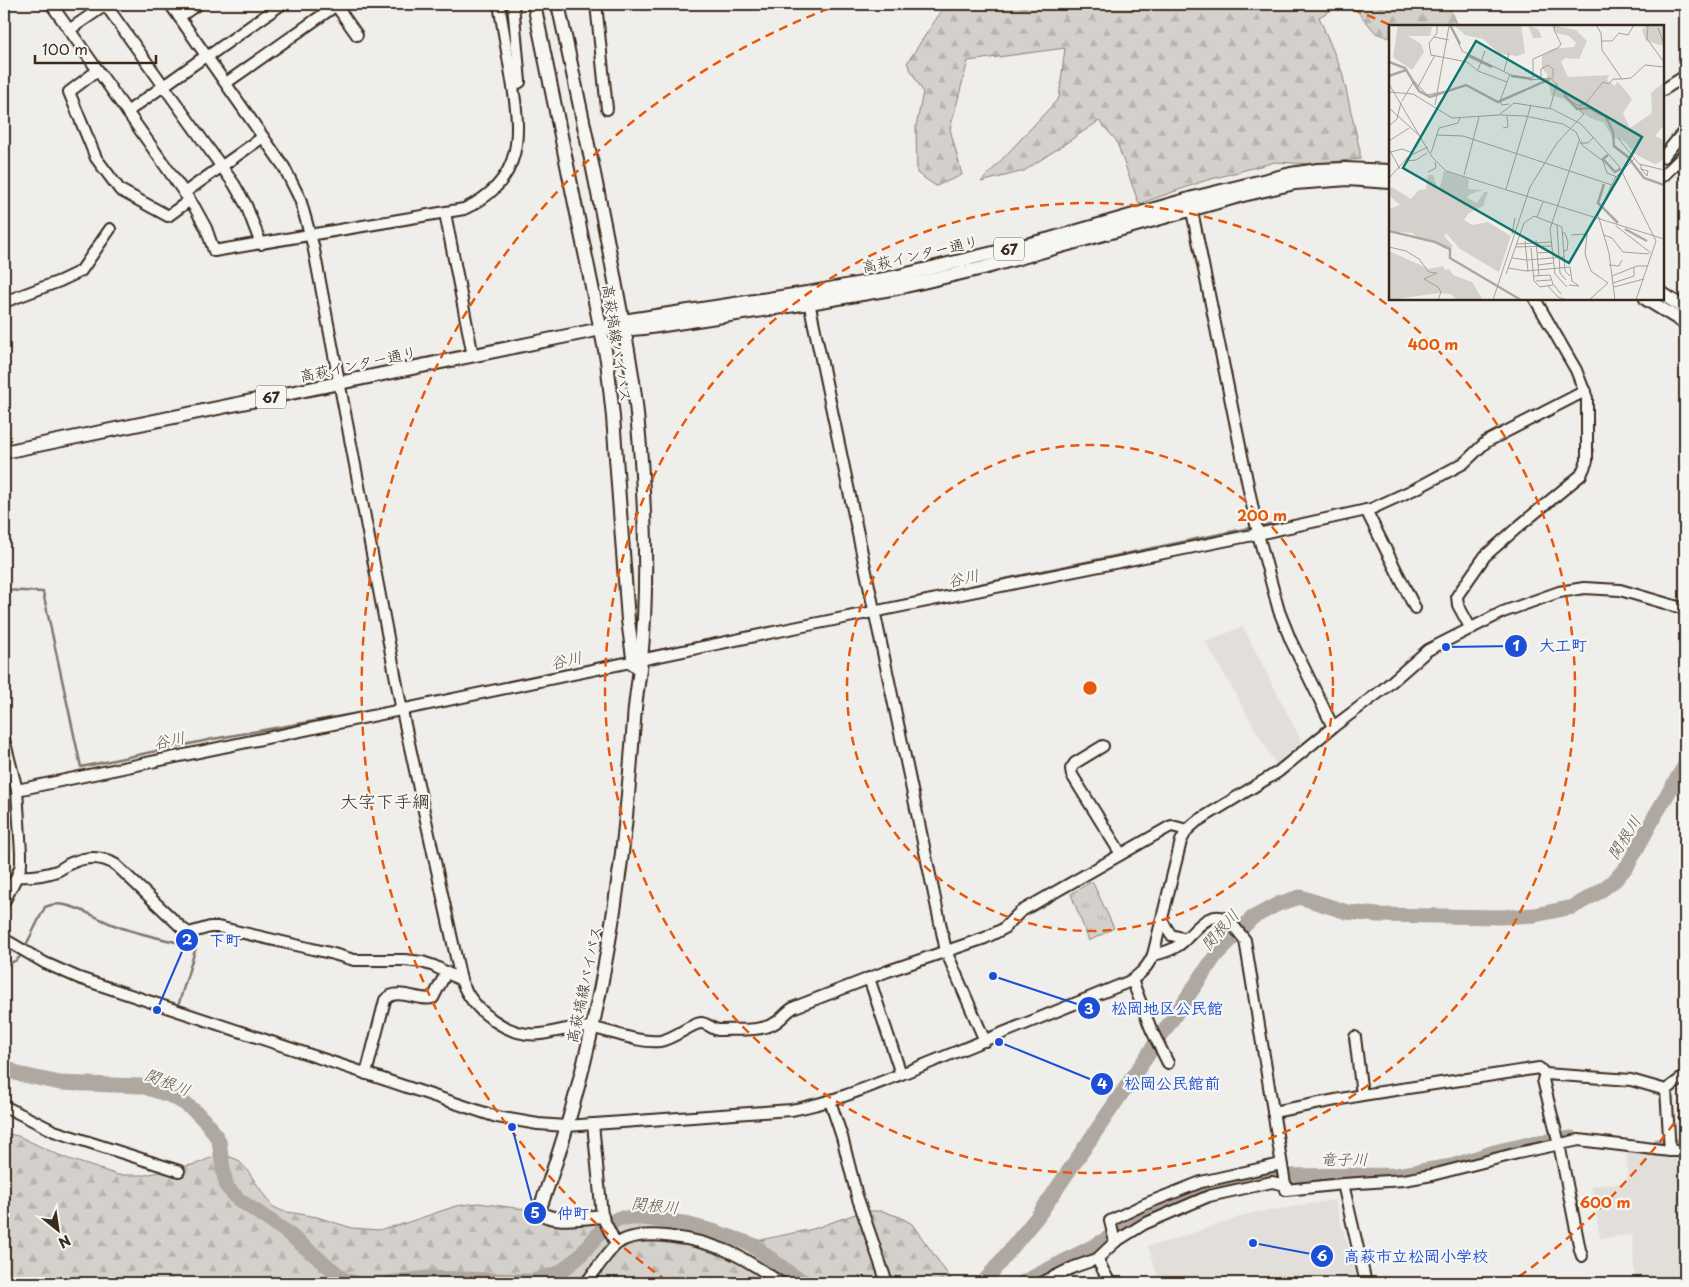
<svg xmlns="http://www.w3.org/2000/svg" width="1689" height="1287" font-family="'Playpen Sans','Klee One',sans-serif">
<defs>
<pattern id="forest-firs" width="22" height="20" patternUnits="userSpaceOnUse" patternTransform="scale(1.25)"><rect width="22" height="20" fill="#d4d1cc"/><path d="M5 1l3.5 6h-7zM16 11l3.5 6h-7z" fill="#b7b4af"/></pattern>
<pattern id="park-tufts" width="24" height="20" patternUnits="userSpaceOnUse" patternTransform="scale(1.25)"><rect width="24" height="20" fill="#d4d1cc"/><path d="M3 7l-1-3M5 7V3M7 7l1-3M15 17l-1-3M17 17v-4M19 17l1-3" fill="none" stroke="#b7b4af"/></pattern>
</defs>
<rect width="100%" height="100%" fill="#efeeea"/>
<filter id="ink" filterUnits="userSpaceOnUse"><feTurbulence type="fractalNoise" baseFrequency=".02" numOctaves="2"/><feDisplacementMap in="SourceGraphic" scale="10" xChannelSelector="R" yChannelSelector="G"/><feConvolveMatrix kernelMatrix="1 2 1 2 8 2 1 2 1" color-interpolation-filters="sRGB"/></filter>
<g filter="url(#ink)">
<!-- built -->
<g fill="#e2dfdb">
<polygon points="1243,627 1302,742 1276,765 1205,641"/>
<polygon points="1627,1149 1671,1156 1685,1156 1685,1283 1635,1283 1632,1235 1600,1238 1591,1186 1627,1183"/>
<polygon points="1334,1200 1359,1283 1160,1283 1148,1246 1169,1241 1248,1214"/>
</g>
<!-- forest -->
<g fill="url(#forest-firs)" stroke="#887e75">
<polygon points="946,4 1342,4 1319,17 1342,72 1360,151 1360,159 1311,164 1275,162 1204,181 1139,204 1116,140 1099,121 1024,171 981,182 1059,98 1065,48 968,61 950,129 962,175 936,186 917,173 916,127 923,92 907,63"/>
<polygon points="1351,4 1447,4 1457,26 1390,26 1390,38 1376,33"/>
<polygon points="4,1133 18,1136 63,1157 118,1175 145,1175 196,1164 213,1157 228,1156 238,1160 247,1170 272,1206 282,1211 317,1217 352,1228 378,1230 400,1225 456,1206 478,1203 760,1240 813,1229 864,1211 882,1211 900,1217 912,1224 954,1283 4,1283"/>
</g>
<!-- park -->
<polygon fill="url(#park-tufts)" stroke="#887e75" points="1092,881 1114,928 1089,941 1071,894"/>
<g fill="none" stroke-linecap="round" stroke-linejoin="round">
<!-- stream -->
<g stroke="#81766d" stroke-width="2.5">
<polyline points="1259,526 1270,524"/>
<polyline points="4,590 43,592 81,767 213,739 387,708"/>
<polyline points="875,606 1254,527"/>
<polyline points="645,653 870,607"/>
<polyline points="525,679 630,657"/>
<path d="M24 949 45 907C66 897 95 918 114 925 140 935 169 940 196 947L179 1003"/>
<path d="M4 965C11 963 18 961 22 954"/>
</g>
<!-- river -->
<g stroke="#afa8a1" stroke-width="15">
<polyline points="4,1066 18,1074 60,1083 141,1086 171,1096 184,1103 196,1112 209,1125 219,1141 224,1175 227,1187 238,1199 285,1231 345,1280 355,1283"/>
<polyline points="1657,1146 1685,1146"/>
<polyline points="388,1283 426,1278 533,1281 559,1273 580,1256 604,1227 619,1218 653,1218 682,1223 716,1232 751,1244 792,1275 807,1283"/>
<polyline points="983,1283 1038,1216 1216,955 1252,918 1278,904 1300,897 1347,912 1378,915 1500,917 1535,915 1573,907 1599,892 1615,880 1628,865 1657,812 1685,765"/>
<polyline points="1022,1283 1098,1244 1141,1219 1186,1197 1224,1185 1273,1176 1396,1175 1452,1166 1494,1152 1533,1143 1572,1138"/>
</g>
<!-- minor casing -->
<g stroke="#3b2a1e" stroke-width="14">
<g id="minor">
<path d="M51 4 195 208 206 228 214 251 464 209C526 180 521 132 511 75 507 51 503 28 499 4"/>
<polyline points="105,4 234,184 246,205 261,244"/>
<path d="M170 4 284 167 300 199 313 245 402 711 461 980C472 1010 508 1038 541 1034 558 1032 575 1025 593 1028 615 1032 637 1043 660 1041 674 1039 692 1023 701 1023 707 1023 712 1029 718 1030 735 1029 758 1032 773 1024 782 1020 786 1011 795 1007L888 971 985 938 1003 929 1020 912 1169 827 1172 826 1187 830"/>
<polyline points="335,4 357,35"/>
<polyline points="513,4 520,82 513,86"/>
<polyline points="596,4 607,109"/>
<polyline points="179,17 198,4"/>
<polyline points="69,30 107,4"/>
<polyline points="207,57 282,4"/>
<polyline points="98,70 69,92 96,158 120,190 168,216 190,200"/>
<polyline points="226,83 338,4"/>
<polyline points="1663,90 1685,76"/>
<polyline points="127,112 207,55"/>
<polyline points="1663,157 1685,130"/>
<polyline points="1663,176 1685,154"/>
<polyline points="184,193 263,137"/>
<polyline points="1192,211 1258,534 1279,611 1291,641 1333,727"/>
<polyline points="445,213 473,356"/>
<polyline points="808,297 946,951 985,1041"/>
<polyline points="4,302 60,281 81,271 110,229"/>
<polyline points="1366,510 1415,608"/>
<polyline points="1471,629 1458,605 1457,596 1485,556 1518,527 1581,475 1587,461 1587,398 1576,370 1535,299"/>
<polyline points="4,739 17,790 21,853 21,865 17,876 4,902"/>
<polyline points="1103,746 1075,763 1071,769 1072,775 1121,854"/>
<polyline points="17,790 774,632 1258,534 1371,509 1417,488 1464,463 1486,442 1585,391"/>
<path d="M17 876C29 877 45 875 57 871 62 869 66 865 71 863 87 856 102 856 116 865L183 929 189 933 210 927H218L330 953 354 960H405L422 962 434 966 461 980"/>
<polyline points="1162,921 1171,935 1186,939"/>
<path d="M4 939 45 963 79 978 497 1117 538 1124 566 1126 791 1110C837 1102 880 1082 924 1065 992 1038 1060 1010 1128 982 1140 975 1147 968 1153 955L1181 841 1187 830 1196 822 1278 772 1333 727 1381 691 1428 650 1503 612 1559 592 1584 588 1620 590 1685 609"/>
<path d="M1153 955C1163 953 1171 951 1179 945 1193 935 1209 905 1230 922 1235 927 1240 934 1245 940L1286 1190 1343 1184 1404 1180 1432 1175 1518 1153 1579 1140 1670 1151H1685"/>
<polyline points="869,978 901,1074"/>
<polyline points="1132,980 1151,1029 1168,1063"/>
<polyline points="1355,1037 1362,1095"/>
<path d="M366 1074 385 1000C397 986 418 1002 433 998L446 973"/>
<polyline points="1545,1074 1543,1080 1559,1144 1580,1250 1582,1256"/>
<polyline points="1666,1090 1670,1151"/>
<polyline points="830,1101 842,1137 857,1196 887,1283"/>
<polyline points="4,1106 54,1131 179,1171"/>
<polyline points="1273,1112 1362,1095 1539,1068 1545,1074 1631,1080 1666,1090 1685,1076"/>
<polyline points="593,1124 602,1216 616,1244"/>
<polyline points="1343,1184 1366,1283"/>
<polyline points="1115,1242 1144,1224 1209,1196 1272,1182 1286,1185"/>
<polyline points="1097,1259 1110,1283"/>
<path d="M586 1283C594 1273 608 1251 617 1244 640 1226 699 1240 725 1250 745 1258 763 1271 781 1283"/>
<polyline points="1041,1283 1074,1267 1097,1259 1115,1242 1110,1221 1145,1204 1201,1182 1281,1164"/>
</g>
</g>
<!-- major casing -->
<g stroke="#3b2a1e" stroke-width="16">
<g id="major">
<polyline points="534,4 607,360 613,417 628,620 634,665"/>
<path d="M558 4C578 96 598 188 615 281 623 325 633 369 637 414 645 495 649 578 641 660 639 680 635 700 634 721 630 770 627 819 620 868 605 983 580 1099 540 1208 540 1225 590 1217 602 1216"/>
<polyline points="1663,294 1685,309"/>
<polyline points="1646,299 1685,323"/>
<polyline points="619,330 644,328 809,303 897,288 983,268 1243,195 1295,183 1348,179 1390,182"/>
<polyline points="4,452 601,329 623,321 807,293 895,277 1050,239 1193,198 1291,174 1318,170 1345,169 1390,171"/>
</g>
</g>
<!-- minor -->
<use href="#minor" stroke="#f6f6f2" stroke-width="10"/>
<!-- major -->
<use href="#major" stroke="#f6f6f2" stroke-width="12"/>
</g>
</g>
<!-- distance rings -->
<g fill="none" stroke="#e8590c" stroke-width="2.5" stroke-dasharray="9 6">
<circle cx="1090" cy="688" r="243"/>
<circle cx="1090" cy="688" r="485"/>
<path d="M1683 1111A728 728 0 0 1 1513 1281M667 1281A728 728 0 0 1 841 4M1339 4A728 728 0 0 1 1392 26"/>
</g>
<g text-anchor="middle" dominant-baseline="central" stroke-width="4.5" stroke-linejoin="round" paint-order="stroke">
<!-- shield labels -->
<g fill="#f6f6f2" stroke="#73675e" stroke-width="1">
<rect x="994" y="237.5" width="30" height="23" rx="4"/>
<rect x="256" y="385.5" width="30" height="23" rx="4"/>
</g>
<g font-size="14" font-weight="bold" fill="#3b2a1e">
<text x="1009" y="249">67</text>
<text x="271" y="397">67</text>
</g>
<!-- street labels -->
<g font-size="15" fill="#3b2a1e" stroke="#f6f6f2">
<text transform="translate(920 253) rotate(-13)">高萩インター通り</text>
<text transform="translate(618 343) rotate(81)">高萩塙線バイパス</text>
<text transform="translate(358 363) rotate(-12)">高萩インター通り</text>
<text transform="translate(583 984) rotate(-78)">高萩塙線バイパス</text>
</g>
<!-- water labels -->
<g font-size="16" font-style="italic" fill="#64564c" stroke="#f6f6f2">
<text transform="translate(963 577) rotate(-12)">谷川</text>
<text transform="translate(566 659) rotate(-12)">谷川</text>
<text transform="translate(169 739) rotate(-11)">谷川</text>
<text transform="translate(1623 837) rotate(-58)">関根川</text>
<text transform="translate(1219 929) rotate(-48)">関根川</text>
<text transform="translate(168 1081) rotate(22)">関根川</text>
<text x="1344" y="1158">竜子川</text>
<text transform="translate(655 1204) rotate(6)">関根川</text>
</g>
<!-- quarter labels -->
<g font-size="18" fill="#3b2a1e" stroke="#f6f6f2">
<text x="385" y="800">大字下手綱</text>
</g>
</g>
<!-- overview -->
<g transform="translate(1389 25)">
<rect width="275" height="275" fill="#efeeea"/>
<path d="M9 0 43 2 41 11H19L32 19 35 27 23 45 4 32ZM65 0H132L136 28 128 31 111 29 94 14 76 10ZM139 0 149 4 153 13H144ZM162 0 187 5 198 16 190 34 176 33 172 37 179 52 220 50 218 55 226 61 228 57 232 60 243 74 234 88 241 103 263 88 262 68 275 57V100L266 111 275 115V133L271 137 266 139 246 129 235 116 223 112 215 98 201 93 175 74 162 70 158 49 153 43V30L163 24 185 22 187 18 180 11 167 8ZM257 0H275V21L257 16 253 5ZM55 146 80 154 79 164 94 165 81 169 78 173 88 178 95 167H99L94 181 80 188 75 195 83 200 99 197 122 211 110 247 71 224 57 208 55 211 64 221 61 224 54 223 50 218 28 213 24 208 0 206V184L11 180 0 170V164L3 162 22 174 30 165 37 164 39 150H44L48 162H51ZM0 226 40 244 54 241 56 245 60 244 64 250 83 257 94 275H68L62 269 50 268 0 275Z" fill="#d4d1cc"/>
<path fill="none" stroke="#afa8a1" stroke-width="2.5" d="M61 0 71 19M80 31 103 42M0 37 16 43 30 66 41 72 77 60 109 77 161 54M0 51 17 45M122 51 143 54M175 70 188 84 200 83 217 92 224 107 225 121 239 132 255 153 275 160M219 130 214 134 226 147 231 144M215 159 209 178 229 198M236 204 258 216M0 206 46 217 61 224V233L132 275"/>
<path fill="none" stroke="#a7a098" stroke-width="1" d="M48 0V8L40 18 42 30 78 37 89 46 118 57M62 0 73 26 122 50 141 53M207 0 212 8 213 25 233 54 242 53 256 40 275 42M259 0 258 14 275 37M269 3 275 19M45 12 60 15M212 16H223L230 8 239 10 245 0M89 45 96 26M115 46 120 28M144 53V34L169 23 172 19 165 5 166 0M152 53V44L159 40 164 44V53M140 55 162 53 180 75 190 81M0 59 43 132 57 146 275 214M29 62 46 30M0 67 24 69 63 93 110 90 125 78 163 84 192 99 230 141 267 216 247 275M13 76 25 56 38 70 59 66M120 79 113 80 111 76 121 49M46 80 60 1M190 81 197 78 214 57 220 59 224 54H233M0 83 31 111M161 83 168 58M111 90 136 91 174 99 187 107 193 120 214 136 218 148 228 152M0 101 8 94 12 77M114 103 119 102 118 91M47 110 74 111 223 160M229 113 250 139 275 145M0 116 20 103M191 118H199L205 112M0 124 11 144M2 127 13 124 24 128M42 128 50 103 69 98 71 93M17 136 27 135 38 128M252 144 258 151 259 146 252 144V140M39 147 47 143 46 137M75 150 90 92M0 153 20 131 39 122M117 164 142 80M148 192 154 177M168 200 171 248 177 255M227 201 262 228M173 208H176L179 217 178 225 174 226M123 209 126 193M182 210 198 209 196 229 202 246 219 258M215 210 223 213 234 227 260 229M147 215 150 251M136 216 139 246M128 219 162 217M0 222 17 226 30 234 40 247 48 248 35 254 49 262 52 267 49 275M127 222 163 221M142 223 145 256 151 262 164 260M148 228 163 227M123 233 138 235M138 235 175 232M149 240 164 238M220 240 230 241 233 235M119 243 137 246 181 242 183 256 190 261 180 260M117 249 135 198 145 191 173 202 176 246 181 251M161 250 164 259 172 269M145 251 161 250M223 251 248 241H258M147 256 162 255M224 258 245 251V242M159 261 169 272 178 275M178 262 166 249 161 204 190 116M225 262 255 254M104 275 141 162 168 118 195 89 190 85M200 275 219 258M226 275 220 228 209 190 226 153 245 134"/>
<path fill="#0f766e" fill-opacity="0.15" stroke="#0f766e" stroke-width="2.5" d="M87 16 253 112 180 238 14 143Z"/>
<rect width="275" height="275" fill="none" stroke="#3b2a1e" stroke-width="2.5"/>
</g>
<circle cx="1090" cy="688" r="8" fill="#e8590c" stroke="#f6f6f2" stroke-width="2.5"/>
<g font-size="15" text-anchor="middle" font-weight="bold" fill="#e8590c" stroke="#f6f6f2" stroke-width="4.5" stroke-linejoin="round" paint-order="stroke">
<text x="1433" y="350">400 m</text>
<text x="1262" y="521">200 m</text>
<text x="1605" y="1208">600 m</text>
</g>
<!-- callouts -->
<path fill="none" stroke="#1d4ed8" stroke-width="2" d="M1446 647L1516 646M157 1010L187 940M993 976L1089 1008M999 1042L1102 1084M512 1127L535 1213M1253 1243L1322 1256"/>
<g fill="#1d4ed8" stroke="#f6f6f2" stroke-width="2">
<circle cx="1446" cy="647" r="5"/>
<circle cx="157" cy="1010" r="5"/>
<circle cx="993" cy="976" r="5"/>
<circle cx="999" cy="1042" r="5"/>
<circle cx="512" cy="1127" r="5"/>
<circle cx="1253" cy="1243" r="5"/>
<circle cx="1516" cy="646" r="12"/>
<circle cx="187" cy="940" r="12"/>
<circle cx="1089" cy="1008" r="12"/>
<circle cx="1102" cy="1084" r="12"/>
<circle cx="535" cy="1213" r="12"/>
<circle cx="1322" cy="1256" r="12"/>
</g>
<g font-size="15" text-anchor="middle" font-weight="bold" fill="#fff">
<text x="1516" y="651">1</text>
<text x="187" y="945">2</text>
<text x="1089" y="1014">3</text>
<text x="1102" y="1089">4</text>
<text x="535" y="1218">5</text>
<text x="1322" y="1261">6</text>
</g>
<g font-size="16" text-anchor="middle" font-weight="bold" fill="#1d4ed8" stroke="#f6f6f2" stroke-width="4.5" stroke-linejoin="round" paint-order="stroke">
<text x="1563" y="651">大工町</text>
<text x="225" y="946">下町</text>
<text x="1167" y="1014">松岡地区公民館</text>
<text x="1172" y="1089">松岡公民館前</text>
<text x="573" y="1219">仲町</text>
<text x="1416" y="1262">高萩市立松岡小学校</text>
</g>
<!-- margin -->
<rect width="1689" height="1287" fill="none" stroke="#f6f6f2" stroke-width="20"/>
<rect x="10" y="10" width="1669" height="1267" fill="none" stroke="#3b2a1e" stroke-width="2" filter="url(#ink)"/>
<!-- north arrow -->
<g transform="translate(58 1230) rotate(150)" stroke="#f6f6f2" stroke-width="4" paint-order="stroke">
<path d="M0-4L9 19L0 12L-9 19Z" fill="#3b2a1e"/>
<text y="-8" font-size="14" font-weight="bold" text-anchor="middle" fill="#3b2a1e">N</text>
</g>
<!-- scale -->
<path d="M35 55v8h121v-8" fill="none" stroke="#3b2a1e" stroke-width="2.5"/>
<text x="42" y="55" font-size="15" fill="#3b2a1e" stroke="#f6f6f2" stroke-width="4" paint-order="stroke">100 m</text>
</svg>
